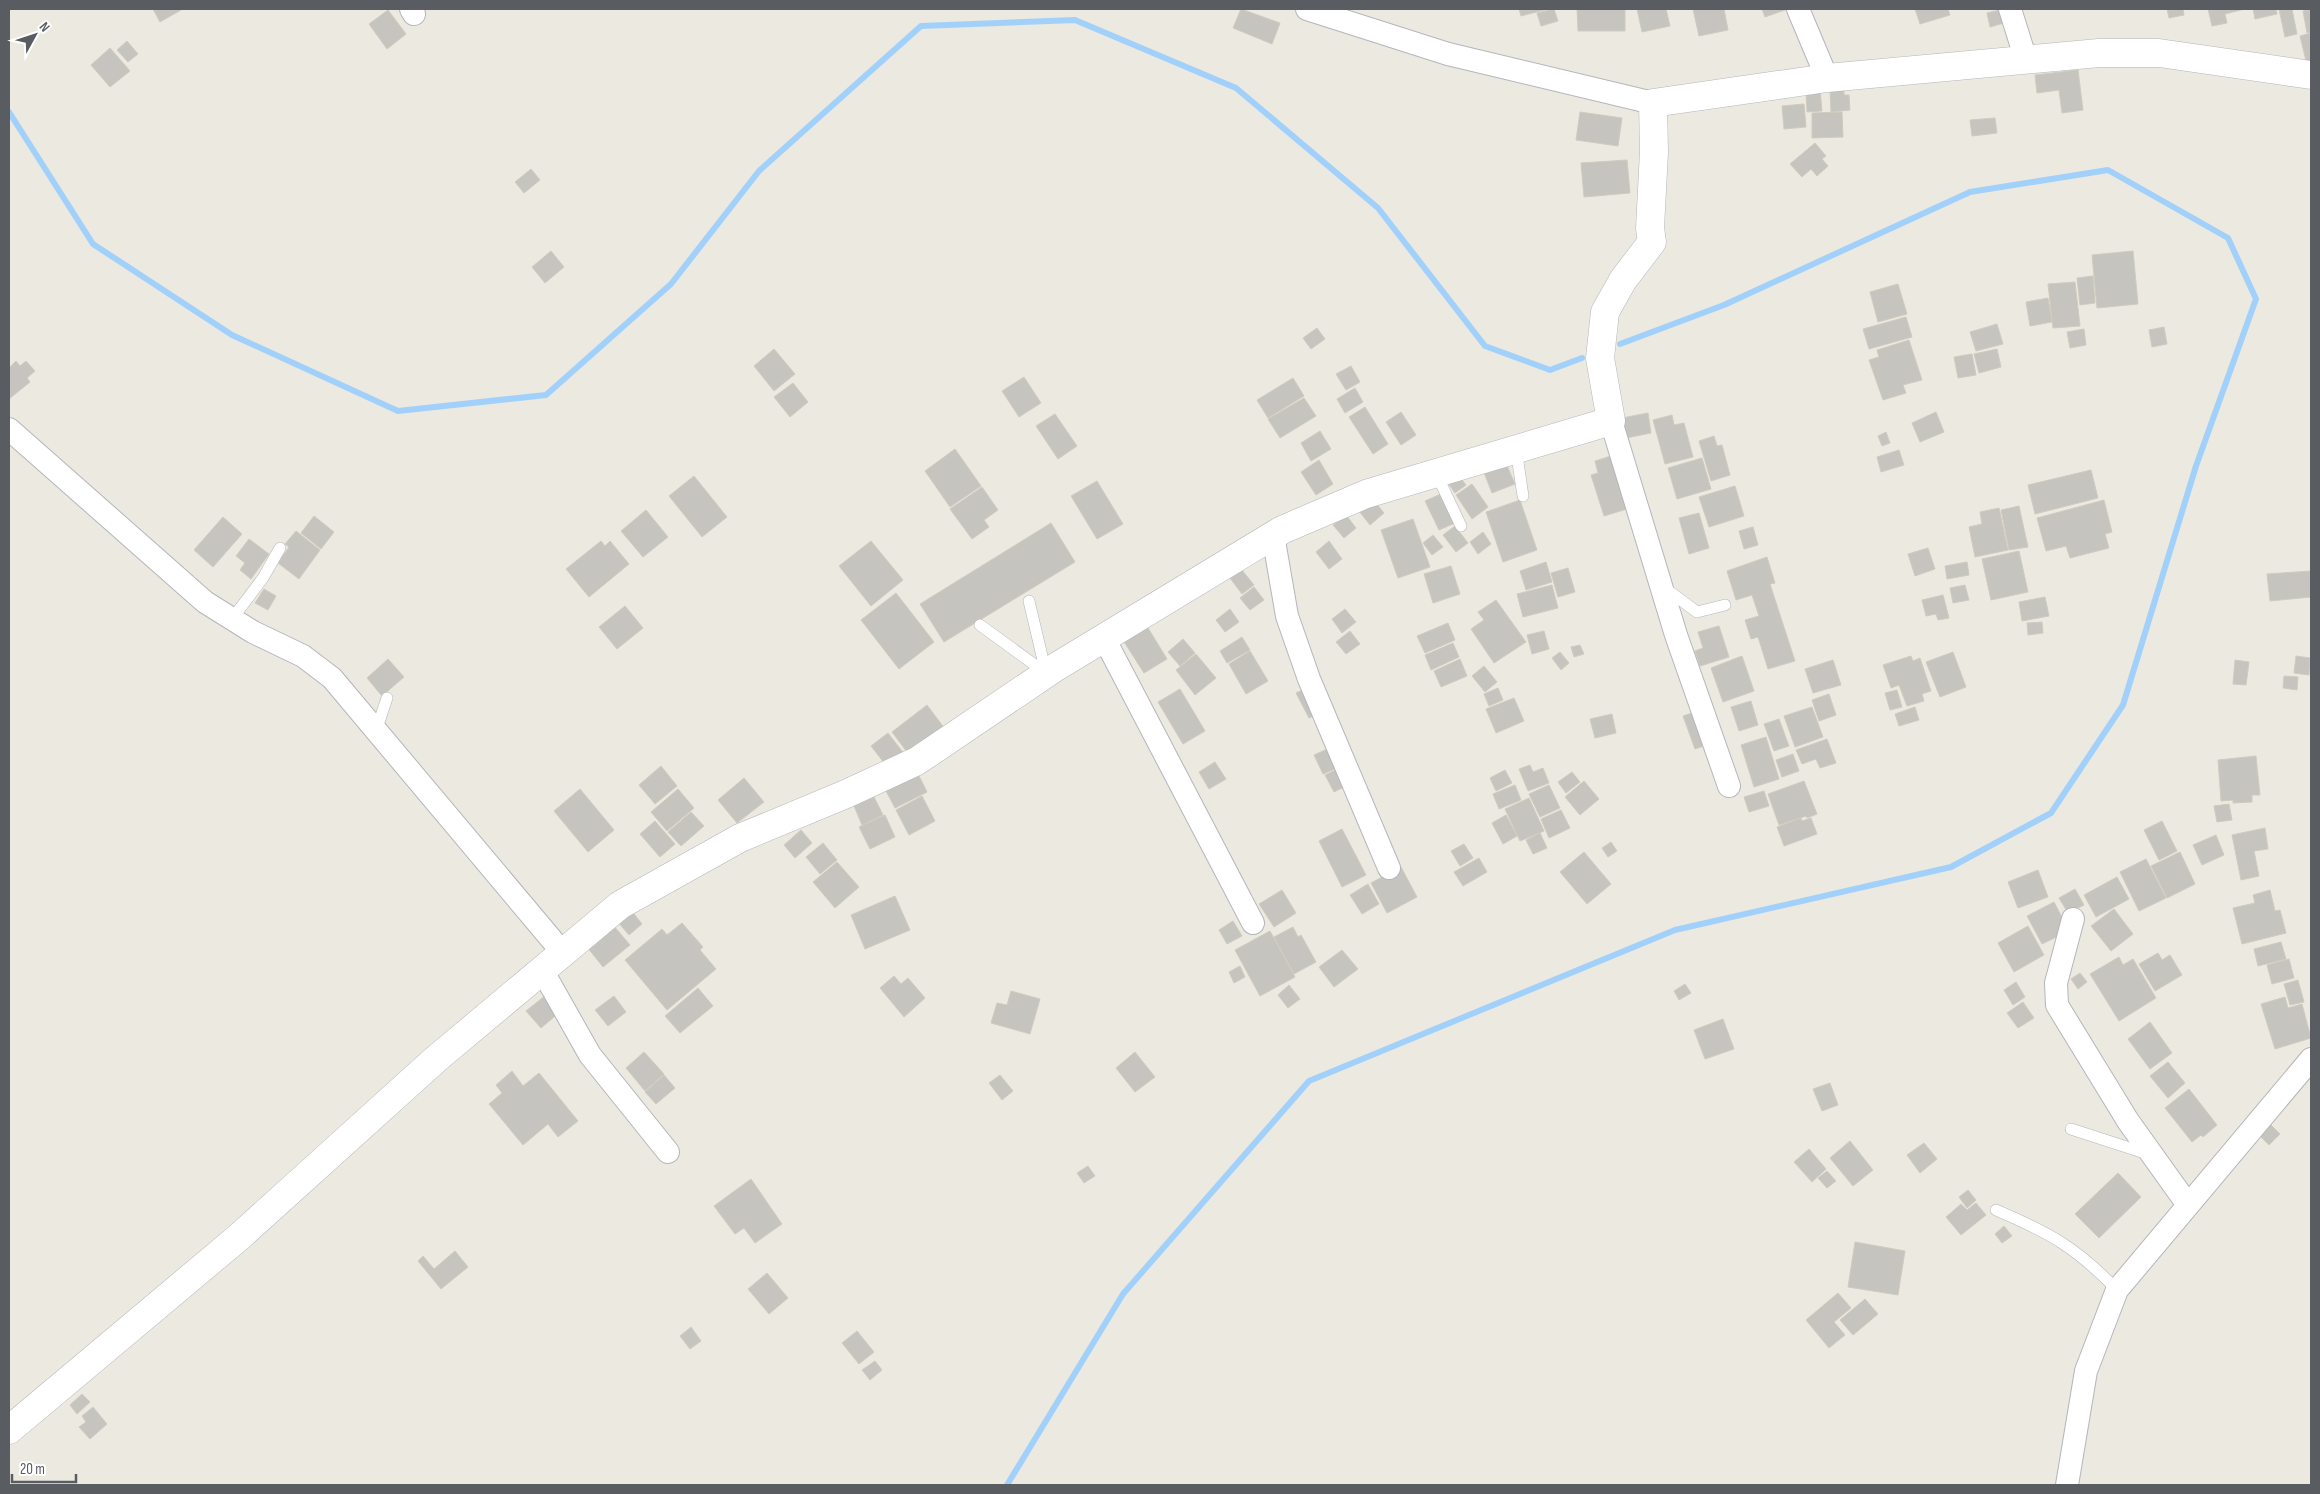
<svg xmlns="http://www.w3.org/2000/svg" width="2320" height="1494" font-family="'Sofia Sans Condensed',sans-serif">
<rect width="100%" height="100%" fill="#ece9e1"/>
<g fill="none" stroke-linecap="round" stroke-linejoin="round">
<!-- stream -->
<g stroke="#a1d1fb" stroke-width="6">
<polyline points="9,112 93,244 232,335 398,411 546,395 671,284 759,171 921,26 1075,20 1236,88 1378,208 1485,346 1550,370 1582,358"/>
<polyline points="1007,1485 1123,1294 1309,1081 1675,930 1951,867 2051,813 2123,705 2196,466 2256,299 2228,238 2108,170 1970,192 1724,305 1620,344"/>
</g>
</g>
<!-- building -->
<g fill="#c6c4be" stroke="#d0cbbf">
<polygon points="153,9 180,9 181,10 160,22"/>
<polygon points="1241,9 1280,23 1272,44 1233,28"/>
<polygon points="1519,9 1548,9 1521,16"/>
<polygon points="1554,9 1558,21 1541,26 1537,13"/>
<polygon points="1577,9 1625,9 1625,31 1578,31"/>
<polygon points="1637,9 1666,9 1670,26 1642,32"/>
<polygon points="1693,9 1724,9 1728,30 1699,36"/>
<polygon points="1762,9 1788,9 1765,17"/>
<polygon points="1915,9 1948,9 1950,15 1920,24"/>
<polygon points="2167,9 2183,9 2184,15 2169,18"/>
<polygon points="2208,9 2245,9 2225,14 2227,23 2212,26"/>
<polygon points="2253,9 2276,9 2277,14 2255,19"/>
<polygon points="2279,9 2292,9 2297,34 2285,37"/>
<polygon points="2311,9 2311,32 2307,33 2303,11"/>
<polygon points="388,10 406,34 387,49 369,24"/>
<polygon points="2000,10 2004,23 1990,27 1987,13"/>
<polygon points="2311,33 2311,64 2307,65 2300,36"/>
<polygon points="127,41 138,54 128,62 117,50"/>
<polygon points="110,48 130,71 110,87 91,65"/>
<polygon points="2078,70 2083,110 2062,113 2059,90 2037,93 2035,75"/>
<polygon points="1844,89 1844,95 1849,95 1850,110 1831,112 1830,90"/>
<polygon points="1820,90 1822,111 1807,112 1806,92"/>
<polygon points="1804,104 1806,127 1784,129 1782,106"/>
<polygon points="1580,112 1622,118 1618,146 1576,140"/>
<polygon points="1842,112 1843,137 1812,138 1812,113"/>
<polygon points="1995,118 1997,133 1972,136 1970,120"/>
<polygon points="1815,143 1826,156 1822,159 1828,166 1817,176 1811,169 1802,177 1790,164"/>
<polygon points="1627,160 1630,193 1584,197 1581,163"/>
<polygon points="531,169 540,180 524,193 515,182"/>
<polygon points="551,251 564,267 545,283 532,267"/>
<polygon points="2133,251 2138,304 2097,308 2092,255"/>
<polygon points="2093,276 2095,303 2080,305 2077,278"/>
<polygon points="2075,282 2080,326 2053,328 2048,284"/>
<polygon points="1898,284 1907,314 1878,322 1870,292"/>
<polygon points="2048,298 2052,322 2030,326 2026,302"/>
<polygon points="1906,317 1912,337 1869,349 1863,329"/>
<polygon points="1997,324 2003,344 1976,351 1970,332"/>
<polygon points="2164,327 2167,344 2152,347 2149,330"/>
<polygon points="1317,328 1325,339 1311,349 1303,338"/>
<polygon points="2084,329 2086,345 2070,348 2067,332"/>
<polygon points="1909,340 1922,380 1903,385 1906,393 1883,400 1869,360 1879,357 1877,350"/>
<polygon points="774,349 795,374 774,391 754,366"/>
<polygon points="1997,349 2001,367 1979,373 1974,354"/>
<polygon points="1972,354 1976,375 1958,378 1954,357"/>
<polygon points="16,361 20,366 26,361 35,371 27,378 30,382 9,399 9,368"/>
<polygon points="1351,366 1360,382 1346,390 1336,374"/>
<polygon points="1024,377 1041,403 1019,417 1002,391"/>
<polygon points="1293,378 1304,396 1268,418 1257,400"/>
<polygon points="793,383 808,402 790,417 774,397"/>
<polygon points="1355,388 1363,402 1345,413 1337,399"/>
<polygon points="1304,398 1316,416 1280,438 1268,419"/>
<polygon points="1365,407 1388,444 1373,454 1349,417"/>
<polygon points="1401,412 1416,435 1401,445 1386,422"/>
<polygon points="1936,412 1944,432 1920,442 1912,423"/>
<polygon points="1648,413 1651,433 1621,439 1617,419"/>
<polygon points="1055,414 1077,446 1058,459 1036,426"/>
<polygon points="1672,415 1674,425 1684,423 1693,457 1665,464 1653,420"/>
<polygon points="1320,431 1331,449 1311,461 1301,443"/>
<polygon points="1886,432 1890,443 1882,446 1878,436"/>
<polygon points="1714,436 1717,446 1722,445 1730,475 1711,481 1699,441"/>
<polygon points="955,449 981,486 950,507 925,471"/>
<polygon points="1899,450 1904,465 1881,472 1877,457"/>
<polygon points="1611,456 1627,509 1604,516 1591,475 1598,473 1595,461"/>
<polygon points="1702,458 1711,489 1677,499 1668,468"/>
<polygon points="1319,460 1333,484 1316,495 1301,472"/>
<polygon points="1505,461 1515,484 1492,493 1483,470"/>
<polygon points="2091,470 2098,498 2035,514 2028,485"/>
<polygon points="1458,475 1466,485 1455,493 1448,483"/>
<polygon points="694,476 727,517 702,537 669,496"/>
<polygon points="1097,481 1123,524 1097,539 1071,496"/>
<polygon points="1472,484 1488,507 1472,519 1456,495"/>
<polygon points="1735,486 1744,516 1709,527 1699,497"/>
<polygon points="982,487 998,510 984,520 989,527 972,539 950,509"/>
<polygon points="1441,494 1455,523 1439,530 1425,501"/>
<polygon points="1373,499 1384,513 1370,525 1359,511"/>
<polygon points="1520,500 1537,550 1503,562 1486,512"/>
<polygon points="2104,500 2112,532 2105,534 2109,548 2070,558 2066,546 2046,551 2037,518"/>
<polygon points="2019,506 2028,547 2009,550 2001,510"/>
<polygon points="1999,508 2008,550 1975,557 1969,527 1982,524 1980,512"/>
<polygon points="646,510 668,537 643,557 621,531"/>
<polygon points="1699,513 1709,548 1689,554 1679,518"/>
<polygon points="1346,515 1356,528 1344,538 1333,525"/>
<polygon points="314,516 334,532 321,549 301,533"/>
<polygon points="223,517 242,534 213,567 194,550"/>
<polygon points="1413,519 1430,567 1398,578 1381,530"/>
<polygon points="1051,523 1075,562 944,642 920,604"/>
<polygon points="1455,526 1468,543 1456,552 1443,535"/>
<polygon points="1753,527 1758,545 1744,549 1739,531"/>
<polygon points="296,531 320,550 299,579 278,563 289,547 285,544"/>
<polygon points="1483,532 1491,544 1478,554 1470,542"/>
<polygon points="1433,535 1443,547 1432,555 1423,543"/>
<polygon points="249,539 269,554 251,579 240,570 245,563 236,556"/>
<polygon points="601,541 605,546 610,541 629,564 589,597 566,569"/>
<polygon points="871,541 903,580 871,606 839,566"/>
<polygon points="1329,541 1342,559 1329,569 1316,552"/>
<polygon points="1928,548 1935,569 1915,576 1908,554"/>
<polygon points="2019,551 2028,592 1991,600 1982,559"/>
<polygon points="1767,557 1775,583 1770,584 1795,661 1768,669 1758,637 1751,639 1745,620 1759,616 1752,595 1736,600 1727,571"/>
<polygon points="1546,562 1552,582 1526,590 1520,571"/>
<polygon points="1967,562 1969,575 1947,579 1945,566"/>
<polygon points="1451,566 1460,594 1433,603 1424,574"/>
<polygon points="1568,568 1575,592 1558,597 1551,573"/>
<polygon points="1242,570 1254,585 1242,594 1230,578"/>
<polygon points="2310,571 2311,597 2270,601 2267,574"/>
<polygon points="1552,585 1558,608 1523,617 1517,594"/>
<polygon points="1965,585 1969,600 1953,603 1950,588"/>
<polygon points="1254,587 1264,600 1250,610 1240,598"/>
<polygon points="264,589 276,596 268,610 255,603"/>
<polygon points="896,593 934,642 899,669 861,620"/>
<polygon points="1943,595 1949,618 1938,620 1936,614 1926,616 1922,600"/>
<polygon points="2045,597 2049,616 2022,621 2019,602"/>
<polygon points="1496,600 1526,642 1494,663 1471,629 1484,620 1478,612"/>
<polygon points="625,606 643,628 617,649 599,627"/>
<polygon points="1230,609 1239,622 1225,632 1216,620"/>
<polygon points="1345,609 1356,622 1342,633 1332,619"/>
<polygon points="2042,622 2043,633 2028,635 2027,623"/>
<polygon points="1145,623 1167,659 1144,673 1121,637"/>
<polygon points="1448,623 1455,640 1425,653 1417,636"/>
<polygon points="1719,626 1729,657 1700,666 1695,651 1703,648 1698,632"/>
<polygon points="1350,631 1360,644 1346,654 1336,642"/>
<polygon points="1544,631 1549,649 1532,654 1527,635"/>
<polygon points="1242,637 1250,650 1227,663 1220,651"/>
<polygon points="1183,639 1195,653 1180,666 1168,652"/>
<polygon points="1453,643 1459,657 1431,670 1425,655"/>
<polygon points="1580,645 1584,654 1574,657 1571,647"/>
<polygon points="1250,651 1268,681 1246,694 1229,664"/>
<polygon points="1560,652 1569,663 1561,670 1552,658"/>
<polygon points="1953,652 1966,687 1940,697 1926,662"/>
<polygon points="1196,654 1216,678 1195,695 1176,670"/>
<polygon points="1742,656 1754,691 1723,702 1711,668"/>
<polygon points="1911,656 1913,661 1920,658 1931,691 1922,694 1924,701 1907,706 1899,685 1891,688 1883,665"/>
<polygon points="2296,656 2310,658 2309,675 2294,673"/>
<polygon points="388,659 404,677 382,696 367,678"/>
<polygon points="1460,659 1467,676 1441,687 1434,671"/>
<polygon points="1833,660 1841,685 1813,693 1805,669"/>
<polygon points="2235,660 2249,662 2246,685 2233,684"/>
<polygon points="1484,666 1497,682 1485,692 1472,676"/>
<polygon points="2284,676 2298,677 2297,690 2283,688"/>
<polygon points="1309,687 1322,712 1309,718 1296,693"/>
<polygon points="1498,688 1503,700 1489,706 1484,694"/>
<polygon points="1180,689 1205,731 1183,744 1158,702"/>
<polygon points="1897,690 1902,707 1890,710 1885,693"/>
<polygon points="1829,694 1836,715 1819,721 1812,700"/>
<polygon points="1514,698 1524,721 1496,733 1486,709"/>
<polygon points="1751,701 1758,725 1739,731 1731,707"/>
<polygon points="927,705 945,729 910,756 892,732"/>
<polygon points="1812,707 1823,737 1795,747 1784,716"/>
<polygon points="1915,707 1919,720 1899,726 1895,714"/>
<polygon points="1698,711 1710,744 1695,749 1683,716"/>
<polygon points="1612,714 1616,733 1595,738 1590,719"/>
<polygon points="1779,719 1789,746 1774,751 1764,724"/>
<polygon points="888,733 905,755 888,768 871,746"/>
<polygon points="1766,737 1779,779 1754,787 1741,745"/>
<polygon points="1827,739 1836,763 1820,768 1816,759 1802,764 1796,750"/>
<polygon points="1334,746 1344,765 1323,774 1314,755"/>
<polygon points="1793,754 1799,771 1782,777 1776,760"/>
<polygon points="2256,756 2260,795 2252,795 2252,802 2233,803 2233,800 2221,801 2218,760"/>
<polygon points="1215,762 1226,779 1209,789 1199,772"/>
<polygon points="1530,765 1533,772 1543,768 1549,783 1528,791 1519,769"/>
<polygon points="661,766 677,786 655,804 639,785"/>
<polygon points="1342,767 1350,784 1334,792 1325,775"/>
<polygon points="1505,770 1512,783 1496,791 1490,778"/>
<polygon points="917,772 927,792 895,808 885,789"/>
<polygon points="1572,772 1580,782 1566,793 1558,782"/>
<polygon points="744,778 764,802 737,823 718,800"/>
<polygon points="1584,781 1599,799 1580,815 1565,797"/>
<polygon points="1804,781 1817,814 1807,818 1806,816 1779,825 1768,794"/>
<polygon points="1515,785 1521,800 1499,809 1493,794"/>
<polygon points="1549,785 1560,808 1540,817 1529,794"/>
<polygon points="580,789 614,830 588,852 554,811"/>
<polygon points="678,789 694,808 667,831 651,812"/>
<polygon points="1764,791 1769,806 1749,812 1744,797"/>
<polygon points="922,796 935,821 909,835 896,810"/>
<polygon points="874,797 883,815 862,825 854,806"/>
<polygon points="1529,798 1544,831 1520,841 1505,809"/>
<polygon points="2229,804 2232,820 2217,822 2214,806"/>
<polygon points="1561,810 1570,828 1549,838 1541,819"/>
<polygon points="691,812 704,826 681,846 668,832"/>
<polygon points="885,815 895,837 870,849 859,827"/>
<polygon points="1506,815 1517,836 1503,844 1492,823"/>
<polygon points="1801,818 1802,821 1811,818 1817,834 1784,846 1777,827"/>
<polygon points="655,821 675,844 660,857 640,834"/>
<polygon points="2162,821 2177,851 2159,860 2144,830"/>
<polygon points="2265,828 2268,849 2254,851 2259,876 2241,880 2232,835"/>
<polygon points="1342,829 1366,875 1342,887 1319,841"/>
<polygon points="801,830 812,843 795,858 784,845"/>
<polygon points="1540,833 1547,848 1533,854 1526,840"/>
<polygon points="2216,835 2224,855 2202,865 2193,845"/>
<polygon points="1611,842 1617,851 1608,857 1602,848"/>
<polygon points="823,843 837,860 820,874 806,857"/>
<polygon points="1464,844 1473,858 1460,866 1451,851"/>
<polygon points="1584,852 1611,884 1587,904 1560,872"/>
<polygon points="2180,852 2195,884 2167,898 2151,866"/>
<polygon points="1479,858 1487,872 1463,886 1454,872"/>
<polygon points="2146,859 2166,898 2139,911 2120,872"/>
<polygon points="837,862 859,887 835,908 813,882"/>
<polygon points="1401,867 1417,897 1387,913 1371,883"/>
<polygon points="2038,870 2048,897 2018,908 2008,882"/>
<polygon points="2117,877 2129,899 2096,917 2084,895"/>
<polygon points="1368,884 1379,904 1362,914 1350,895"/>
<polygon points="2075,889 2084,905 2068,913 2059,898"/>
<polygon points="1282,890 1296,913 1274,927 1259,904"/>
<polygon points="2270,890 2275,911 2280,910 2286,933 2242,944 2233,908 2255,903 2253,895"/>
<polygon points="895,896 910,930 865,949 851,915"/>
<polygon points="2054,902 2069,931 2042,944 2027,916"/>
<polygon points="2114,909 2133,934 2111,951 2091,926"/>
<polygon points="631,910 642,924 629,935 617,921"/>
<polygon points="1233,921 1242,936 1227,944 1219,930"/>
<polygon points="682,923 703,947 700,950 716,969 667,1010 625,960 662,929 667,935"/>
<polygon points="613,925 630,945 603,967 587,947"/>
<polygon points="2028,926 2044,955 2014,972 1998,943"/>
<polygon points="1293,927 1298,937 1301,935 1316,962 1294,974 1274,937"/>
<polygon points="1270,931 1295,977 1260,996 1235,950"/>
<polygon points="2281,942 2286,959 2258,966 2254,949"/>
<polygon points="1342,950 1358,969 1334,987 1319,967"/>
<polygon points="2158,953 2162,960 2170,955 2182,975 2155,991 2139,964"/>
<polygon points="2119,957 2123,965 2133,959 2156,998 2119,1021 2090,974"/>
<polygon points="2289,959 2294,978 2272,984 2267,965"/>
<polygon points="1240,966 1245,977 1234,983 1229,972"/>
<polygon points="2080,973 2087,982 2078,989 2071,979"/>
<polygon points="894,976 901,984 908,978 925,998 904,1017 880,988"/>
<polygon points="2298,980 2304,1002 2290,1005 2284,984"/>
<polygon points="2016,982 2025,997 2013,1005 2004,990"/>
<polygon points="1685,984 1691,993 1679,1000 1674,991"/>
<polygon points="1289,985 1300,999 1288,1008 1278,995"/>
<polygon points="698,988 713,1006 680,1033 665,1016"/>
<polygon points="1011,991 1040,999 1030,1034 991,1023 997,1003 1007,1005"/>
<polygon points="546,995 560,1012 541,1028 526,1011"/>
<polygon points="614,996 626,1012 608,1026 595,1010"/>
<polygon points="2285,997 2288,1008 2302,1004 2311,1038 2275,1049 2261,1004"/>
<polygon points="2023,1002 2034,1018 2018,1028 2007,1013"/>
<polygon points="1723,1019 1734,1049 1705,1059 1694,1030"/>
<polygon points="2150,1022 2172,1053 2150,1069 2128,1039"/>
<polygon points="644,1052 664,1074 645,1091 626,1068"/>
<polygon points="1135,1052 1155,1077 1135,1092 1116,1068"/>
<polygon points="2168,1062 2185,1083 2168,1098 2150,1076"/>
<polygon points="512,1071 523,1086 539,1073 578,1121 558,1137 548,1124 523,1145 489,1104 502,1093 496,1085"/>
<polygon points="664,1075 675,1088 656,1104 645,1092"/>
<polygon points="1000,1075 1013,1091 1002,1100 989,1083"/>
<polygon points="1830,1083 1838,1105 1822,1111 1813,1089"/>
<polygon points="2189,1089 2217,1125 2203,1137 2201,1135 2192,1142 2165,1108"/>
<polygon points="2271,1125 2280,1134 2269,1145 2260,1136"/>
<polygon points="1850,1141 1873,1170 1853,1186 1830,1158"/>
<polygon points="1924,1143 1937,1159 1920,1173 1907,1155"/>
<polygon points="1809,1149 1826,1169 1812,1182 1794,1162"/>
<polygon points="1088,1166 1095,1176 1084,1183 1077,1173"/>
<polygon points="1827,1171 1836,1181 1827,1188 1818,1178"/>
<polygon points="2118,1173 2141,1197 2099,1238 2075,1214"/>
<polygon points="751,1179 782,1224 755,1243 744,1228 735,1234 714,1206"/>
<polygon points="1968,1190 1976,1200 1967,1208 1959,1197"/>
<polygon points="1976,1203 1986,1215 1961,1235 1946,1217 1961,1204 1967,1210"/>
<polygon points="2004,1226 2012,1236 2002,1243 1995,1234"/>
<polygon points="1855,1242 1905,1251 1898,1295 1848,1287"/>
<polygon points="455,1251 468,1267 441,1289 418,1261 423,1256 434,1269"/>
<polygon points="767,1273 788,1298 769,1314 748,1289"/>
<polygon points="1838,1293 1851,1308 1834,1322 1845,1335 1829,1348 1806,1320"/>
<polygon points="1865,1299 1878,1314 1853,1335 1840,1320"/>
<polygon points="691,1327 701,1341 690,1349 680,1336"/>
<polygon points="857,1331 874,1352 859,1364 842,1343"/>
<polygon points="875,1361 882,1370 870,1380 862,1370"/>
<polygon points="82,1394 90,1402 77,1414 70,1405"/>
<polygon points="93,1407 107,1424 90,1439 79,1427 86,1422 82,1416"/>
</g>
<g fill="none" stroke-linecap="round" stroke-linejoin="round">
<!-- service casing -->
<g stroke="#b3b6bb" stroke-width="12">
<g id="service">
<polyline points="1516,449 1523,496"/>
<polyline points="1436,473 1461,526"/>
<polyline points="1666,589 1697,612 1725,605"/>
<polyline points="232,619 263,578 280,548"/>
<polyline points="980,625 1046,673 1029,601"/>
<polyline points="376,731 387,698"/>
<polyline points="2071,1129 2148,1154"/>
<path d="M1996 1210C2050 1233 2077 1248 2117 1290"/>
</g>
</g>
<!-- minor casing -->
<g stroke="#b3b6bb" stroke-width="24">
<g id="minor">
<polyline points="411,9 414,14"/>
<polyline points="1307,9 1448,54 1653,103"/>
<polyline points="1798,9 1827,78"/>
<polyline points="2010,9 2026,60"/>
<polyline points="1611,421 1676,635 1729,786"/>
<polyline points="9,429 205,602 253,632 303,656 332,678 563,953"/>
<polyline points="1273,535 1287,616 1309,679 1389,868"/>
<polyline points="1104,638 1253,923"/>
<polyline points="2073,919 2056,983 2057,1005 2128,1121 2188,1205"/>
<polyline points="542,970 590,1055 668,1152"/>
<polyline points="2067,1485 2086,1371 2117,1290 2311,1059"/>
</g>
</g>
<!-- tertiary casing -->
<g stroke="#b3b6bb" stroke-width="29">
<polyline id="tertiary" points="9,1430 239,1237 436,1059 620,905 740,838 846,794 917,761 1056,667 1282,530 1366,494 1611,421 1600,358 1605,312 1623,280 1652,242 1650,228 1654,152 1653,103 1827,78 2099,53 2159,53 2311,75"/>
</g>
<!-- service -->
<use href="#service" stroke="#fff" stroke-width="11"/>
<!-- minor -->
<use href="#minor" stroke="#fff" stroke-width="22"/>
<!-- tertiary -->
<use href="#tertiary" stroke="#fff" stroke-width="28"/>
</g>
<!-- border -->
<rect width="2320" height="1494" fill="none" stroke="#595c61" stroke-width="20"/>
<!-- north arrow -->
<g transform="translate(35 35) rotate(50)" stroke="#ffffff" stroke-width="4" paint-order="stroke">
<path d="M0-4L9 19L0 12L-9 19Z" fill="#595c61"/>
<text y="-8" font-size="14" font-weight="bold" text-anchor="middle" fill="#595c61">N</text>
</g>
<!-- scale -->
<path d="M12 1474v8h64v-8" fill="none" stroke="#595c61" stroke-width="2.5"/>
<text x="20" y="1474" font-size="15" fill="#595c61" stroke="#ffffff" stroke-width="4" paint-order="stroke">20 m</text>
</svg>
